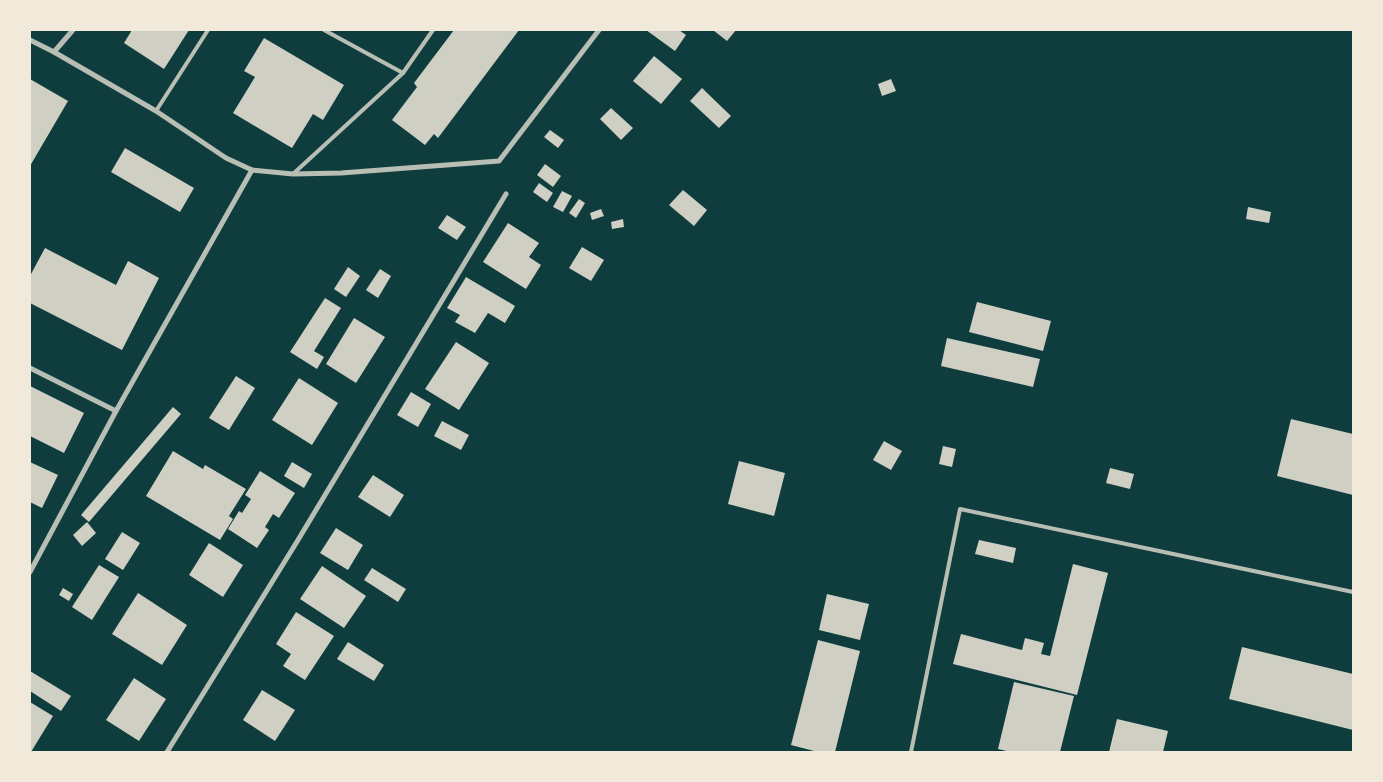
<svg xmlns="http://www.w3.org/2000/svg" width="1383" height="782" font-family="'Fira Sans',sans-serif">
<rect width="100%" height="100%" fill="#0f3d3e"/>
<!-- building -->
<g fill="#cfcfc3">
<polygon points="132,30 189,30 164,69 124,43"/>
<polygon points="454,30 519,30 438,138 434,134 425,145 392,120 417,87 414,83"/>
<polygon points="646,30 679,30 686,35 675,51"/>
<polygon points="713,30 736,30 727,41"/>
<polygon points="264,38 344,85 323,120 313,114 292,148 233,113 255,77 244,71"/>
<polygon points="654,56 682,79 661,104 633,81"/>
<polygon points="30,79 68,101 30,166"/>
<polygon points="891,79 896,91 882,96 878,84"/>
<polygon points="702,88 731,116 719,128 690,101"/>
<polygon points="611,108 633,128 621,140 600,119"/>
<polygon points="550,130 564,140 558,148 544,137"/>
<polygon points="125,148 194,188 180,212 111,172"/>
<polygon points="545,164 561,176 553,187 537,175"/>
<polygon points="539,183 553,193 547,202 533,192"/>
<polygon points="683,190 707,210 694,226 669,205"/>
<polygon points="562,191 572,196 563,212 553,207"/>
<polygon points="579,199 585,203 576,218 569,213"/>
<polygon points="1248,207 1271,212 1269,223 1246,219"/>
<polygon points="601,209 604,216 592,220 590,213"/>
<polygon points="447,215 466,227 457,240 438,228"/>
<polygon points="623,219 624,227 612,229 611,222"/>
<polygon points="508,223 539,243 529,257 541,265 526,289 483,262"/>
<polygon points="582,247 604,260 591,281 569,268"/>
<polygon points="45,248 116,285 128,261 159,278 122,350 30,303 30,276"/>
<polygon points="348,267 360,276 346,297 334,289"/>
<polygon points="380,269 391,276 378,298 366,290"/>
<polygon points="466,277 515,306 505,323 488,313 475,333 455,322 460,315 447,308"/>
<polygon points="325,298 341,308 314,351 324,357 317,369 290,352"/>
<polygon points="977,302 1051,321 1043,351 969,332"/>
<polygon points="354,318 385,337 356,383 326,364"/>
<polygon points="947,338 1040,359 1033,387 941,366"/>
<polygon points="456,342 489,363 459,410 425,389"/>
<polygon points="236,376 255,388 229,430 209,418"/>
<polygon points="299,378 338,403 312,445 272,420"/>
<polygon points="30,386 84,413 64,453 30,436"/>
<polygon points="411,392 431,404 418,427 397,415"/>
<polygon points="173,407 181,414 89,522 81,515"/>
<polygon points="1291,419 1353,434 1353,495 1277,476"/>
<polygon points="442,421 469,435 461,450 434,436"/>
<polygon points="884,441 902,451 891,470 873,460"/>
<polygon points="943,446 956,449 952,467 939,464"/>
<polygon points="173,451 203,469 205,465 246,489 229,516 233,519 220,540 146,496"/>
<polygon points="739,461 785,473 774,516 728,504"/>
<polygon points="30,462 58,475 42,508 30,502"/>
<polygon points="292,462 312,474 304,488 284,476"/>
<polygon points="1110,468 1134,474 1130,489 1106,483"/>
<polygon points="260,471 295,493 279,518 273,514 265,527 269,530 257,548 228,529 239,511 242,513 251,499 245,495"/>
<polygon points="373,475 404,495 390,517 358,497"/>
<polygon points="87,522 96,533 82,546 73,535"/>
<polygon points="336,528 363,545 348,570 320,553"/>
<polygon points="122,532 140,543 123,570 105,559"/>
<polygon points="979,540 1016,548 1013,563 975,554"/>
<polygon points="209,543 243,565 223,597 189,575"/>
<polygon points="1073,564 1108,573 1077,695 953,664 961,634 1022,650 1025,638 1044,643 1041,654 1050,656"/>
<polygon points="99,565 119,577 92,620 72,607"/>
<polygon points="322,566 366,596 344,628 300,599"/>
<polygon points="372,568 406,589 398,602 364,580"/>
<polygon points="63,588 73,594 69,601 59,595"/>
<polygon points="138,593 187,625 162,665 112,634"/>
<polygon points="827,594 869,604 860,640 819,630"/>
<polygon points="296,612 334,636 305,680 283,666 291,654 276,644"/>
<polygon points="818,640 860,651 835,752 818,752 791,745"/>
<polygon points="348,642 384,665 374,681 337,659"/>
<polygon points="1242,647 1353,674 1353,730 1229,699"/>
<polygon points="30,671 71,696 61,711 30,691"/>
<polygon points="134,678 166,699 139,741 106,720"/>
<polygon points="1014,682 1074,696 1060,752 1011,752 998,749"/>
<polygon points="262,690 295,710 275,741 243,720"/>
<polygon points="30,702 53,716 31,752 30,752"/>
<polygon points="1117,719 1168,731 1163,752 1109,752"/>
</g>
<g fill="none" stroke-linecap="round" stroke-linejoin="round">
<!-- service -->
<g stroke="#b8beb3" stroke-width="4">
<polyline points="324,30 403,73"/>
<polyline points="156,111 208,30"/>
<polyline points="293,174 403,73 433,30"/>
<polyline points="911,752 960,509 1353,592"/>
</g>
<!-- minor -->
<g stroke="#b8beb3" stroke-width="5">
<polyline points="30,40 54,52 156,111 226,158 252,170 293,174 341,173 499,161 599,30"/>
<polyline points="54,52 73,30"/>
<polyline points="30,368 116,411"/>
<polyline points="30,572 116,411 252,170"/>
<polyline points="167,752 298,540 506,194"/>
</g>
</g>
<!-- border -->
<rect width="1383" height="782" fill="none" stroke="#f1e9da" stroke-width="62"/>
</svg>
